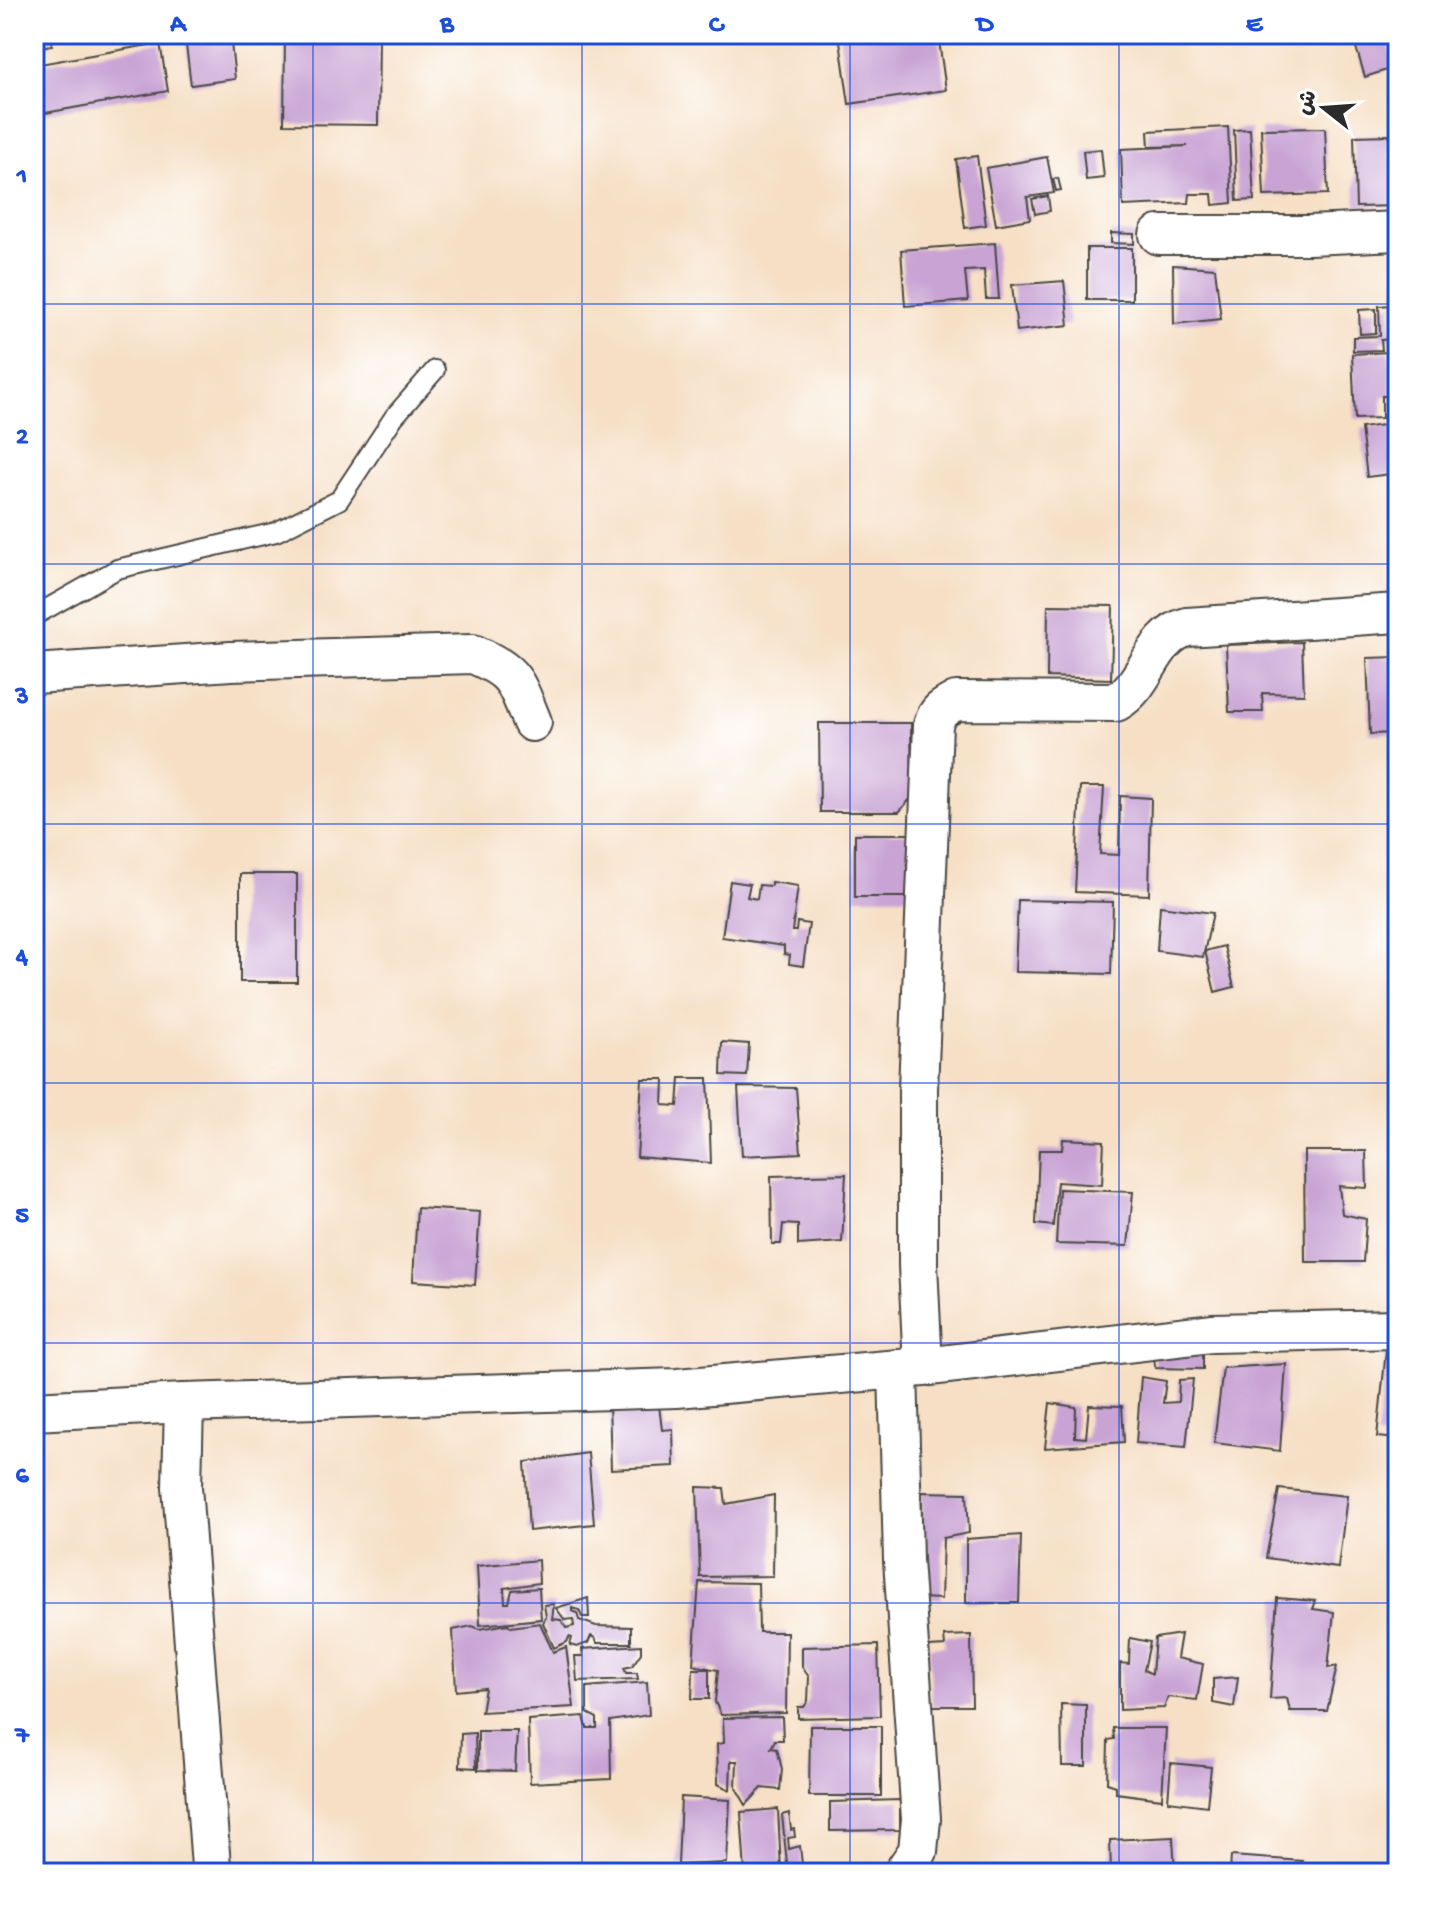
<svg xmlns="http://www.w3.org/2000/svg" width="1432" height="1907" font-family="'Gochi Hand','Playpen Sans Arabic',sans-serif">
<rect width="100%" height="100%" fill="#fff"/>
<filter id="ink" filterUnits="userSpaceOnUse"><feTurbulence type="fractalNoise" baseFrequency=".0125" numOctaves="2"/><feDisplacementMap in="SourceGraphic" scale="16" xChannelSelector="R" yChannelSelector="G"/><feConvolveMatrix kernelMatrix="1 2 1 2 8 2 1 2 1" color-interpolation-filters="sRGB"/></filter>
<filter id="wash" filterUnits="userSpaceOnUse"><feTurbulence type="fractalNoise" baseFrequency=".006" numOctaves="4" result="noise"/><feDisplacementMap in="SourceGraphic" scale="32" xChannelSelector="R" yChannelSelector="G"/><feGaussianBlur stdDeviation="1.8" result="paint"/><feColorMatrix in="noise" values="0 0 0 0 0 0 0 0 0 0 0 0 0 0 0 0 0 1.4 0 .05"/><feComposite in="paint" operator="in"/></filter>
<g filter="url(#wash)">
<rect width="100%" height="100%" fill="#f6dfc5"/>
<g id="blocks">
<!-- building -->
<g fill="#c8a3d4">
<polygon points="34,34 50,34 52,45 34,48"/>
<polygon points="207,34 230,34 235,79 191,85 185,37"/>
<polygon points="285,34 379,34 378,125 284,124"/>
<polygon points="839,34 938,34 946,90 849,104"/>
<polygon points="1352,34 1398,34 1386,38 1396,67 1365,77"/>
<polygon points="160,43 168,91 34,115 34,65"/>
<polygon points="1228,127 1232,203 1213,205 1212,194 1190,194 1189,203 1123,206 1121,149 1188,146 1149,147 1148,131"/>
<polygon points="1325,128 1328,194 1264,196 1261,129"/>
<polygon points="1250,129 1254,200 1237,201 1234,130"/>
<polygon points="1390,135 1390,158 1398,158 1398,206 1356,207 1354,136"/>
<polygon points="1101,149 1104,178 1086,180 1083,151"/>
<polygon points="977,156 986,225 965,228 956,159"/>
<polygon points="1047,157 1054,193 1027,197 1030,219 996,225 986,168"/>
<polygon points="1058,178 1061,190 1056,191 1053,179"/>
<polygon points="1048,196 1050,211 1035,214 1032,199"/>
<polygon points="1111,233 1134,234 1134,244 1111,243"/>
<polygon points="995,243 999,299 986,299 984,270 965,271 968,301 905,306 901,250"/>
<rect x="1087" y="248" width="45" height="52"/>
<polygon points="1173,265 1215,268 1221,319 1174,324"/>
<polygon points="1064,281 1069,325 1017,331 1012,285"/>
<polygon points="1394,303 1398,303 1398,332 1395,332"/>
<polygon points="1391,305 1392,339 1381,340 1382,350 1353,351 1353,337 1380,336 1379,306"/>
<polygon points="1376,309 1376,333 1360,334 1359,310"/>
<polygon points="1389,352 1391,396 1382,396 1382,418 1355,419 1352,354"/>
<polygon points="1398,423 1398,473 1367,477 1361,428"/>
<polygon points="1048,605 1113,606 1111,679 1047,677"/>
<polygon points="1302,642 1304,694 1262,693 1263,712 1229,712 1226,645"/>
<polygon points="1398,657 1398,733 1370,734 1367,658"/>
<polygon points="819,723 911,723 912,797 899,812 820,812"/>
<polygon points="1080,787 1104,787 1100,854 1119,855 1120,796 1151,798 1149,895 1075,892"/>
<rect x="855" y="834" width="58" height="63"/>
<rect x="240" y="874" width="57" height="108"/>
<polygon points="730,881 750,884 747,897 757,899 759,885 771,886 771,882 798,886 792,931 796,931 797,922 809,924 803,966 789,964 790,955 784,954 784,946 722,937"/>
<polygon points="1018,900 1113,902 1111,974 1015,972"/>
<polygon points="1160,906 1213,913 1203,957 1157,951"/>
<polygon points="1224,946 1234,987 1215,992 1205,951"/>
<polygon points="722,1042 749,1044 747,1076 721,1075"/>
<polygon points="680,1078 708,1078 711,1163 637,1157 642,1079 664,1079 663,1105 678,1106"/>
<polygon points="738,1087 796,1088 801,1153 742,1156"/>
<polygon points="1063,1139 1104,1141 1102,1185 1057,1182 1053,1226 1036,1224 1039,1150 1062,1150"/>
<polygon points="1304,1151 1366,1151 1367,1188 1339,1186 1342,1214 1366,1219 1363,1262 1305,1262"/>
<polygon points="846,1174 842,1242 798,1245 798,1225 783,1224 781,1244 772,1244 771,1176"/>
<polygon points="1059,1189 1133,1192 1128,1246 1056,1244"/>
<polygon points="417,1208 480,1212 475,1285 413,1281"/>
<polygon points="1152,1331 1203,1331 1203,1369 1155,1368"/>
<polygon points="1386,1350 1398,1351 1398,1439 1377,1437"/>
<polygon points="1286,1364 1280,1451 1214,1443 1223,1368"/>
<polygon points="1141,1377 1166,1381 1163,1403 1178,1402 1179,1380 1193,1379 1186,1447 1136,1443"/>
<polygon points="658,1397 662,1430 673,1429 674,1466 611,1469 609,1402"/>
<polygon points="1050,1403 1076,1407 1075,1437 1086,1438 1089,1405 1122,1406 1124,1442 1045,1448"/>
<polygon points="588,1453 594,1524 529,1531 525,1462"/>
<polygon points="697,1487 724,1488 726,1504 774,1495 773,1576 700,1577"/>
<polygon points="1279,1489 1347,1496 1338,1568 1266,1558"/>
<polygon points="922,1492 967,1493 969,1533 943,1538 941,1599 921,1598"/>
<polygon points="1021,1535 1019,1603 966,1603 966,1539"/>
<polygon points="538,1560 539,1583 504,1588 505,1603 509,1603 512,1590 539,1588 541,1619 480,1625 477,1566"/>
<polygon points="699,1582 758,1583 759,1632 787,1632 786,1713 721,1715 715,1702 718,1670 693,1665"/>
<polygon points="588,1598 589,1617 582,1617 579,1610 572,1608 572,1611 577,1613 579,1620 596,1626 631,1627 631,1643 597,1643 595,1638 591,1636 588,1643 577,1647 570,1645 572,1638 569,1637 567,1642 554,1648 543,1623 546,1617 544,1605 554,1604 552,1619 561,1620 566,1628 574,1626 573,1619 565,1620 556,1608"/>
<polygon points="1277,1598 1316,1601 1313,1609 1334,1612 1328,1668 1337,1666 1327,1711 1290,1711 1287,1698 1270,1699"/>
<polygon points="540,1623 553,1652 566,1647 574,1707 481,1712 485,1688 456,1691 453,1630 472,1626 480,1629 508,1624 511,1627"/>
<polygon points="1181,1634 1177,1658 1203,1664 1197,1700 1168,1697 1164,1708 1120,1710 1120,1663 1129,1664 1130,1638 1150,1642 1144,1670 1152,1674 1155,1638"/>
<polygon points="971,1635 972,1706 932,1706 929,1647 945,1646 944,1636"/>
<polygon points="641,1645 641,1653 632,1666 624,1668 626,1673 637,1673 638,1679 577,1681 575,1656 583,1656 582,1649"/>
<polygon points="878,1645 880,1716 798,1718 798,1707 804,1707 808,1701 809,1677 802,1667 802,1647"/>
<polygon points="693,1669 709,1669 709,1699 692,1699"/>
<polygon points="1238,1677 1234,1707 1213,1703 1213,1679"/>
<polygon points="647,1682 649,1715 610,1721 611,1779 530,1783 528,1720 584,1716 587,1728 597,1728 597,1718 587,1713 587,1687"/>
<polygon points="1061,1704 1086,1705 1086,1766 1062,1766"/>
<polygon points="782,1717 783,1740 775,1740 771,1748 777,1749 782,1769 780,1790 762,1788 746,1805 736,1788 737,1761 731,1761 730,1790 718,1784 717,1744 724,1743 723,1718"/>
<polygon points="810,1726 881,1726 881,1796 809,1796"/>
<polygon points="1113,1728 1166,1728 1162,1799 1116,1793 1116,1786 1107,1783 1108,1740 1114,1739"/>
<polygon points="478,1731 517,1731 515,1771 478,1770"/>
<polygon points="475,1733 476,1768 460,1767 461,1734"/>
<polygon points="1171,1763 1211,1767 1207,1806 1168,1801"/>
<polygon points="681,1797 730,1800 727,1863 678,1865"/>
<polygon points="900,1800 900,1830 830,1831 830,1802"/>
<polygon points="778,1809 781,1870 745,1873 741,1812"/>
<polygon points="789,1813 791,1830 794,1829 795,1837 788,1838 789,1849 800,1846 803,1873 788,1873 782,1815"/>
<polygon points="1173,1837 1175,1873 1111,1873 1110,1840"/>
<polygon points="1231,1856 1302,1861 1301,1873 1230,1873"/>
<polygon points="722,1865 722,1873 689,1873 688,1868"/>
</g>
</g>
</g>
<g filter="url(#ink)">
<use href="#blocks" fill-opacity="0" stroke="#494642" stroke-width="2"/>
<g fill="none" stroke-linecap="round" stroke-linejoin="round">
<!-- lane casing -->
<g stroke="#494642" stroke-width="22">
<polyline id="lane" points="34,616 117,569 276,532 339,500 394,417 435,370"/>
</g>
<!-- street casing -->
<g stroke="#494642" stroke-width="42">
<g id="street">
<polyline points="1159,235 1309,235 1398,231"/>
<path d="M34 674 231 661 473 654C516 672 515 681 532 722"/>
<path d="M923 1367 918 1265V1089L933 725C937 711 943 708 956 701L1116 702C1148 684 1151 637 1187 627L1398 613"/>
<polyline points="898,1369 903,1560 921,1819 918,1851 903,1873"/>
<polyline points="184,1403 182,1487 211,1866"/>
<polyline points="34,1411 184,1403 677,1388 923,1367 1212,1333 1398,1329"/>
</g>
</g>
<!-- lane -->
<use href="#lane" stroke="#fff" stroke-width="18"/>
<!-- street -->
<use href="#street" stroke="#fff" stroke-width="38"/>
</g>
</g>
<!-- grid -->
<path fill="none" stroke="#1d4ed8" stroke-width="2" stroke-opacity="0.55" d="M313 34V1873M582 34V1873M850 34V1873M1119 34V1873M34 304H1398M34 564H1398M34 824H1398M34 1083H1398M34 1343H1398M34 1603H1398"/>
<!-- margin -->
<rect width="1432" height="1907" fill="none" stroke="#fff" stroke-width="88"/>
<!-- north arrow -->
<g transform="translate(1324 108) rotate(287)" stroke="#ffffff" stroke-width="6" paint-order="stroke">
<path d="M0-6L14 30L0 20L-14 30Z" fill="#2b2b2b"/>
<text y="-12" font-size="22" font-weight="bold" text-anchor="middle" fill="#2b2b2b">ش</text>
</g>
<rect x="44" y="44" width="1344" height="1819" fill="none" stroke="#1d4ed8" stroke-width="3"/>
<g font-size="26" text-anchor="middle" font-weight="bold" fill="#1d4ed8">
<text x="178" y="31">A</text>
<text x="447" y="31">B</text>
<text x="716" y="31">C</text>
<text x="985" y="31">D</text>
<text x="1254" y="31">E</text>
<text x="22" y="183">1</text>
<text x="22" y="443">2</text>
<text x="22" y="703">3</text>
<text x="22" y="963">4</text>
<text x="22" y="1222">5</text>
<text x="22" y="1482">6</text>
<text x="22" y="1742">7</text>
</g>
</svg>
